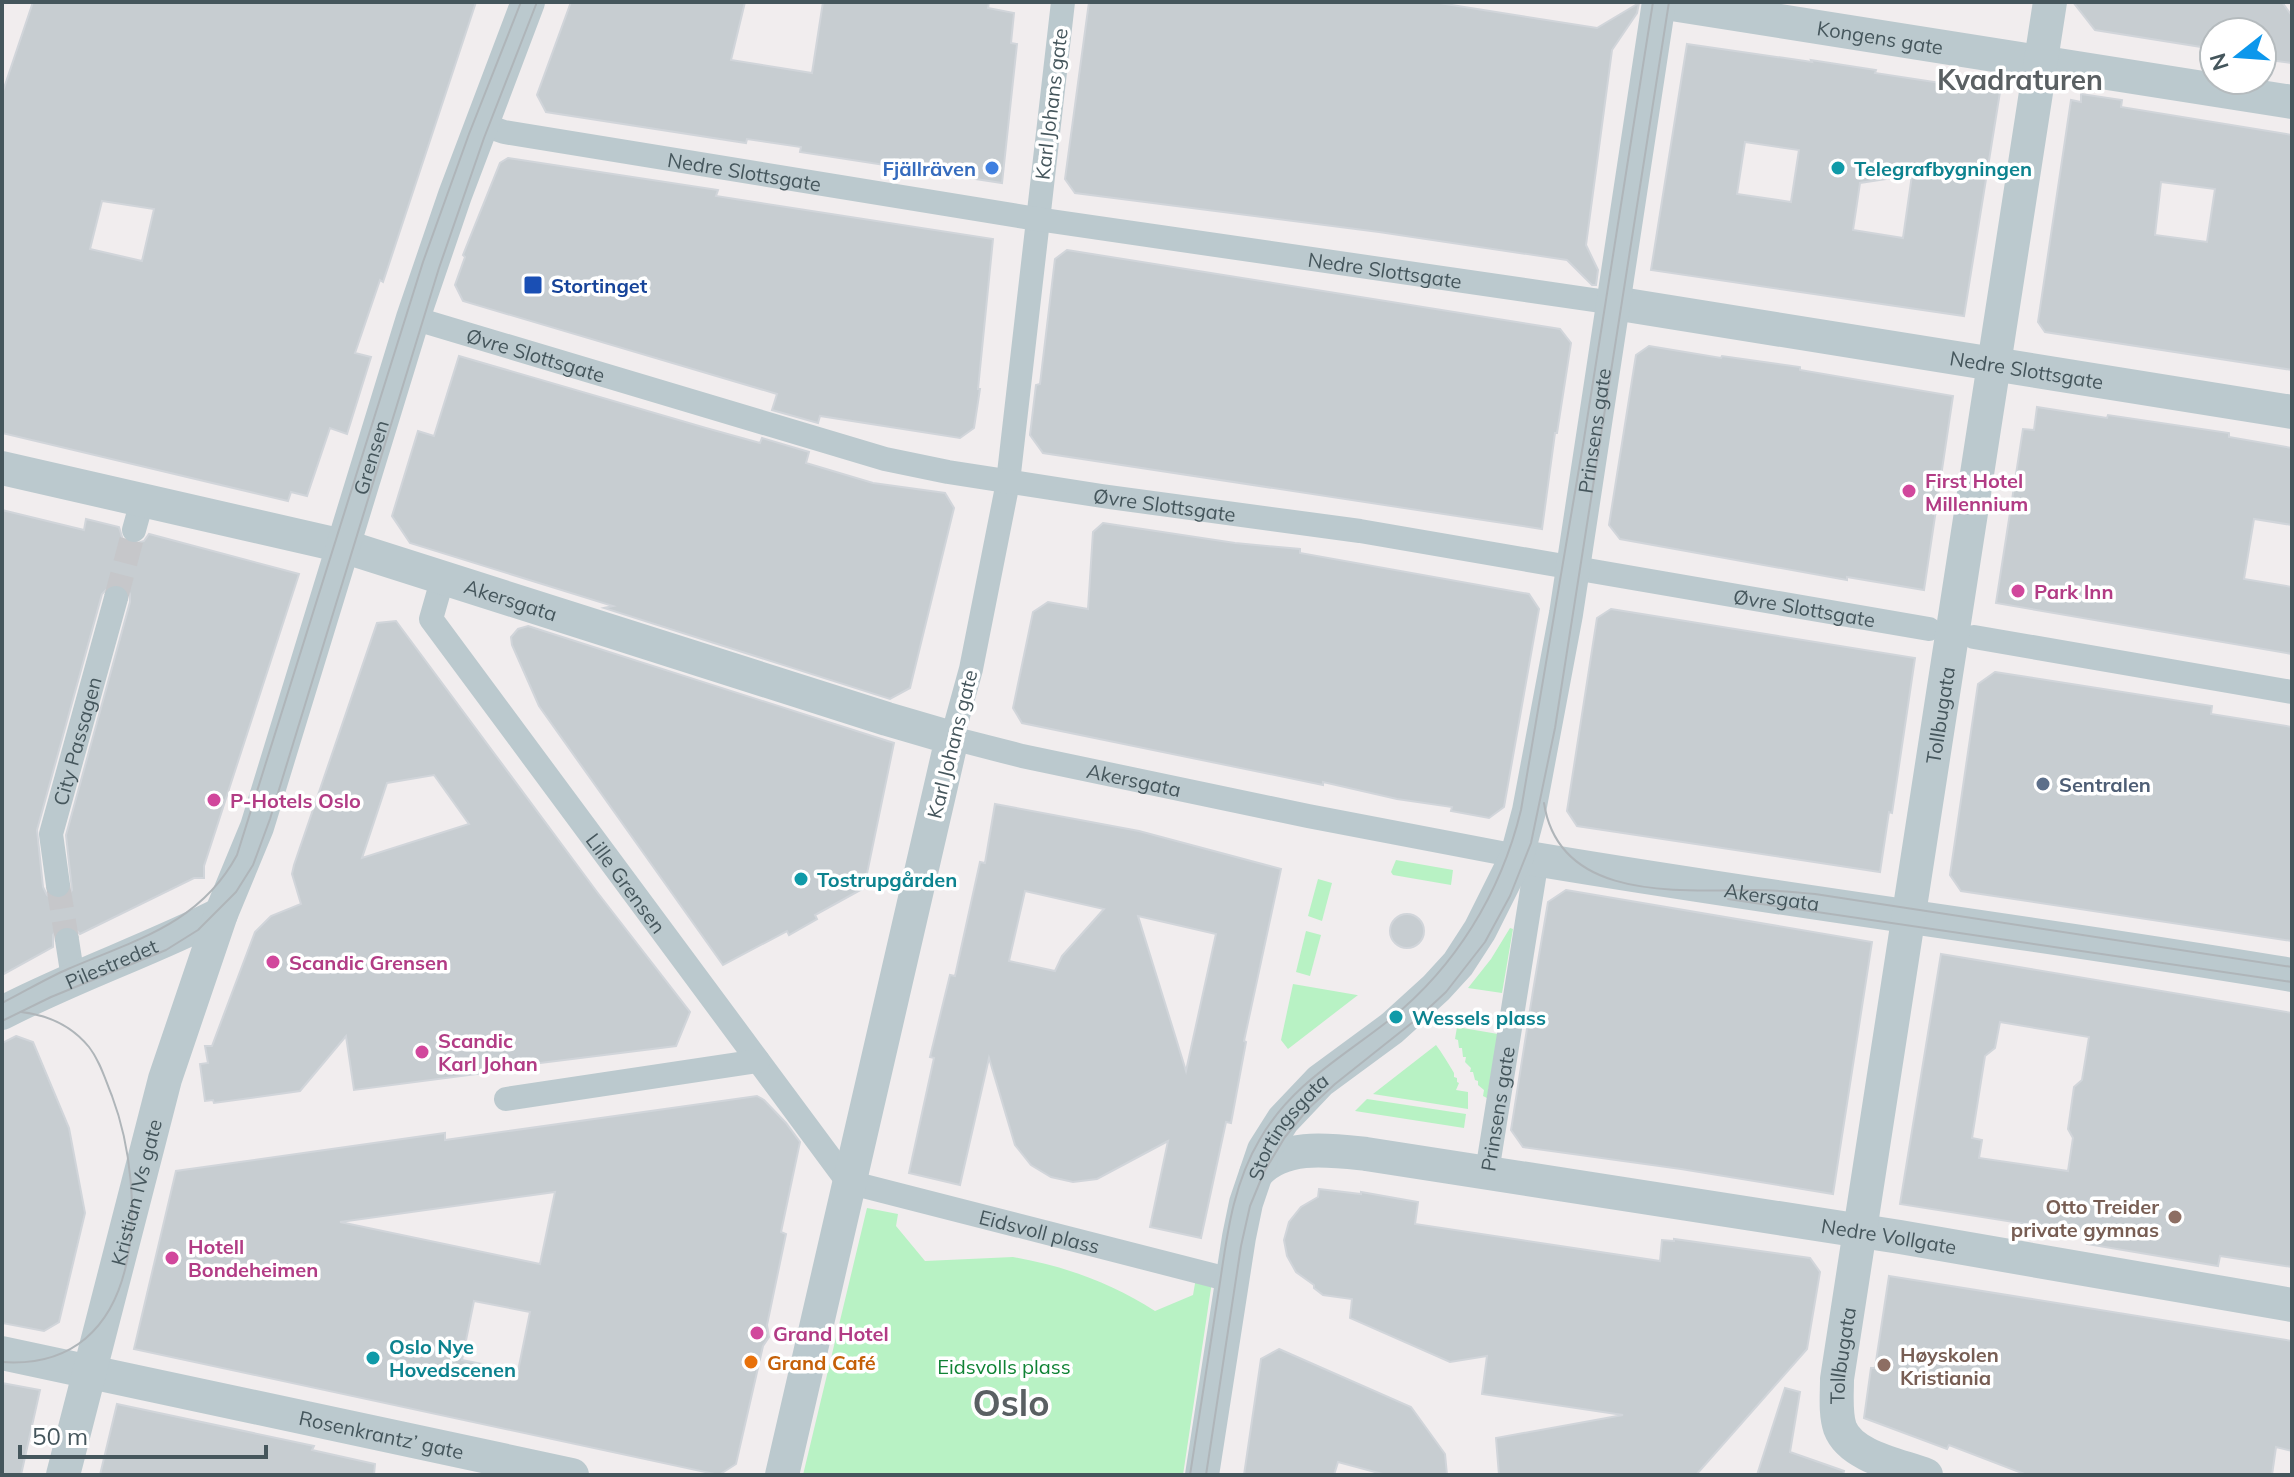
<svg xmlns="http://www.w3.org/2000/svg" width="2294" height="1477" font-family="Mulish,sans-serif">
<rect width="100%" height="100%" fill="#f1edee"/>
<!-- green -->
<g fill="#b8f2c4">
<polygon points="1396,860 1453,870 1451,885 1393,875 1391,872"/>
<polygon points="1318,879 1332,883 1322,921 1308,916"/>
<polygon points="1510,928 1513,929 1502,993 1468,988 1491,959"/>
<polygon points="1306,931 1321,935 1310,976 1296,972"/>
<polygon points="1293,984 1357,995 1358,995 1288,1049 1281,1040"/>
<polygon points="1457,1027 1498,1034 1487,1098 1483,1096 1484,1090 1478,1085 1478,1081 1475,1080 1473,1072 1470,1072 1471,1068 1465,1062 1466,1057 1463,1057 1462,1048 1459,1048 1458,1040 1455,1039"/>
<path d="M1436 1045C1442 1053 1448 1063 1454 1073V1077L1457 1078V1082L1459 1083 1456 1090 1468 1092V1109L1373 1094Z"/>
<polygon points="1367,1099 1466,1114 1464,1128 1355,1111"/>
<path d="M867 1208 898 1214 896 1226 925 1261 1013 1257C1064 1266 1112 1283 1155 1311L1193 1295 1197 1272 1213 1275 1183 1475H803Z"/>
</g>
<!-- building -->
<g fill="#c7cdd1" stroke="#d1d5da" stroke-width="2" fill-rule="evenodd">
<path d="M33 2H476L383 282 380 280 355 353 371 357 347 434 330 428 307 496 291 492 288 501 2 433V94ZM102 201 154 209 142 261 90 249Z"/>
<polygon points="571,2 745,2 731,60 812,73 823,2 989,2 988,8 1014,13 1011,43 1017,44 1002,183 800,152 801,147 747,139 746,143 546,112 537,95"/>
<polygon points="1089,2 1433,2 1597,28 1639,3 1637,13 1612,50 1586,245 1598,270 1596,285 1592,285 1567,260 1379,232 1075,193 1065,179"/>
<polygon points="2073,2 2282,2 2292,16 2292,63 2262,59 2262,32 2214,32 2214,49 2095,30"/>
<path d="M1687 44 1812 62 1811 60 1876 70 1875 73 2000 92 1964 316 1651 270ZM1745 142 1799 150 1791 202 1737 194ZM1912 175 1903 238 1853 230 1860 183Z"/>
<path d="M2081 94 2122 100 2121 107 2292 135V370L2045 332 2038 322 2071 100 2081 102ZM2161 182 2215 189 2207 242 2155 235Z"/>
<polygon points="508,158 718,190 716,196 993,239 978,389 980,389 974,428 960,438 820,416 818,423 772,410 777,394 463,301 455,285 465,257 463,255 500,163"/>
<polygon points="1067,250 1560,329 1571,343 1557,433 1555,433 1542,529 1043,453 1030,435 1036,385 1040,384 1055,259"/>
<polygon points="1649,346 1721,358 1722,356 1800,367 1800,370 1953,396 1924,590 1847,577 1847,580 1620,539 1609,525 1636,355"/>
<polygon points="459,356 706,428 760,443 762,438 809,452 806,463 873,483 945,493 954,508 910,688 890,699 604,608 613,606 410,543 392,516 418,431 434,436"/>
<polygon points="2037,407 2107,418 2108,415 2229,433 2229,437 2292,448 2292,525 2254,519 2244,579 2292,587 2292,654 1996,603 2023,429 2034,430"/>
<path d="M2 510 84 530 86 519 119 527 123 540 131 545 144 541 149 534 299 574 204 866V878H194L80 934 72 926 58 928 53 935V947L2 975ZM112 584 126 587 130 594V602L66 835 72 890 67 897 53 899 47 895 43 887 37 830 102 594Z"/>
<polygon points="1103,523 1235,543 1300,549 1300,553 1529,594 1539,609 1504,807 1489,818 1451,811 1452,807 1397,799 1323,782 1323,785 1022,723 1013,708 1033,612 1048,602 1088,609 1093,532"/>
<polygon points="1611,609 1915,658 1892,813 1889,812 1880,872 1577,826 1567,811 1597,618"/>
<path d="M396 621 597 892 690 1012 676 1046 484 1070 485 1073 354 1090 346 1036 300 1091 214 1103 213 1100 205 1101 200 1064 208 1063 205 1046H212L255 932 271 916 301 904 292 874 294 865 377 623ZM434 775 469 824 362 858 387 783Z"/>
<polygon points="528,626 894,743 864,888 815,915 817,919 789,935 787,931 723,965 539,706 512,645 511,637 518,629"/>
<polygon points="1995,672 2212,706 2211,714 2292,727 2292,941 1961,891 1950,875 1978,684"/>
<path d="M995 804 1139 831 1281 869 1244 1041 1246 1042 1231 1123 1226 1122 1201 1238 1150 1227 1168 1141 1097 1179 1073 1182 1051 1177 1031 1165 1015 1145 989 1058 960 1185 909 1173 934 1058 930 1057 950 975 955 976 980 862 985 863ZM1025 891 1104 909 1062 956 1055 971 1009 961ZM1138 916 1216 934 1186 1071Z"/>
<polygon points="1566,890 1872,942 1833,1194 1681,1169 1523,1147 1511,1130 1533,991 1548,902"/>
<circle cx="1407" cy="931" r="17"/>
<path d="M1941 954 2292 1013V1267L2220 1256 2218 1266 2087 1244 2089 1234 1900 1204ZM2000 1022 2089 1037 2082 1080 2074 1087 2068 1129 2073 1138 2068 1171 1979 1158 1982 1140 1972 1138 1985 1056 1995 1048Z"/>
<polygon points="16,1036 33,1042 69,1128 85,1213 59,1322 44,1331 2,1323 2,1043"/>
<path d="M757 1096 764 1100 786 1123 800 1142 781 1232 786 1234 767 1325 769 1337 763 1346 736 1464 719 1475 134 1349 176 1171 445 1133V1140ZM555 1192 540 1264 340 1222ZM474 1301 530 1312 518 1371 462 1360Z"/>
<polygon points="1319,1189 1361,1194 1361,1192 1418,1202 1415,1224 1660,1261 1662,1240 1674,1241 1674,1239 1810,1258 1820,1272 1807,1349 1696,1475 1499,1475 1496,1438 1623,1415 1482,1394 1487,1356 1450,1362 1350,1318 1352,1299 1323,1295 1314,1288 1314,1285 1296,1272 1287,1256 1284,1240 1289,1222 1301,1207 1318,1197"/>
<polygon points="1889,1276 2292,1341 2292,1451 2276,1447 2272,1475 2027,1475 1949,1445 1947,1449 1864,1418 1871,1368 1875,1368"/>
<polygon points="1279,1349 1411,1407 1445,1454 1447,1475 1386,1475 1338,1462 1334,1475 1244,1475 1261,1359"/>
<polygon points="2,1383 40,1390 21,1475 2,1475"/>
<polygon points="1785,1388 1800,1392 1790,1452 1844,1471 1843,1475 1757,1475"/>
<polygon points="117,1404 314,1446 312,1450 375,1464 374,1475 100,1475"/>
</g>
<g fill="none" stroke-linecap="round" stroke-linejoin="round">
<!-- pedestrian-tunnel -->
<g stroke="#c6c7ca" stroke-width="24" stroke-dasharray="24 12" stroke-linecap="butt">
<polyline points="116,598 134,530"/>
<polyline points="58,885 67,940"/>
</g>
<!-- pedestrian -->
<g stroke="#bbc9ce" stroke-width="24">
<path id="s1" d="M1063 2 1008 482 971 669 952 738 1022 756 1308 816 1517 856"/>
<path id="s2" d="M481 124 504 132 1037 219 1614 303"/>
<path id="s3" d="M413 318 885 459 948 472 1102 496 1360 531 1929 629"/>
<polyline points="134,530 142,501"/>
<path id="s4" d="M443 577 431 619 848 1182 1231 1280"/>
<polyline points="1974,637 2292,692"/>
<path id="s5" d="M58 885 51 834 116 598"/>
<polyline points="67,940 73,978"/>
<polyline points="506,1099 758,1061"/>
<path id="s6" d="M1487 1172 1537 859"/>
</g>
<!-- minor -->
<g stroke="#bbc9ce" stroke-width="34">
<path id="s7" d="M1659 2 2292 102"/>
<path id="s8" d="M1614 303 2292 412"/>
<path id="s9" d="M2 468 343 546 887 719 952 738 782 1475"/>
<path id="s10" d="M1517 856C1775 900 2034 932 2292 975"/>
<path id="s11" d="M2 1013C73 976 150 950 221 914"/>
<path id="s12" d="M1256 1174C1282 1143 1330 1150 1366 1154L1900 1237 2292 1305"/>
<path id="s13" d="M2 1353 572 1475"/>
<path id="s14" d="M63 1475 165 1079 221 914 257 827 413 318 455 195 528 2"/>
<path id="s15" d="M1202 1475 1239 1237 1246 1203 1264 1150 1283 1120 1320 1081 1392 1028 1436 988 1458 964 1480 930 1517 856 1529 811 1566 614 1659 2"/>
<path id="s16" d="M1926 1475C1900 1465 1851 1457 1840 1428 1835 1413 1837 1395 1837 1379L2050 2"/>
</g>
<!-- tram -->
<g stroke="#afb5b9" stroke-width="2">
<path d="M1544 803C1559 902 1679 890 1754 890 1774 890 1795 892 1815 894L2292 967"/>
<polyline points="1728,899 2292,982"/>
<path d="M2 1003C24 992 45 979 68 969 135 940 200 924 237 855L423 262 469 134 521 2"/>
<polyline points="2,1021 51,997 166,950 198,930 236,892 253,865 270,819 439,268 484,138 537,2"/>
<path d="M2 1362C148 1372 148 1192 112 1096 105 1079 100 1061 89 1047 71 1025 48 1015 21 1012"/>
<path d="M1190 1475C1199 1417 1208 1359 1217 1302 1226 1246 1230 1189 1260 1139 1291 1085 1341 1058 1388 1021 1455 968 1501 893 1521 810L1584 439 1653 2"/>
<polyline points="1206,1475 1241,1246 1250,1206 1264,1172 1285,1137 1308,1109 1335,1084 1418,1018 1446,992 1485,942 1510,896 1531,843 1555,728 1669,2"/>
</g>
</g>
<!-- markers -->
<circle fill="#3f7fe0" stroke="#fff" stroke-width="3" cx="992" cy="168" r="8"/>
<g fill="#0f9aa8" stroke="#fff" stroke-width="3">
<circle cx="1838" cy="168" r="8"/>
<circle cx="801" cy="879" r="8"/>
<circle cx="1396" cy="1017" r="8"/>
<circle cx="373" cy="1358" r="8"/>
</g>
<rect fill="#1a4fb4" stroke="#fff" stroke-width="3" x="523" y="275" width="20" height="20" rx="4"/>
<g fill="#d1479c" stroke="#fff" stroke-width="3">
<circle cx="1909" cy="491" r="8"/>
<circle cx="2018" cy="591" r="8"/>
<circle cx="214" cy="800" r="8"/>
<circle cx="273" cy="962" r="8"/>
<circle cx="422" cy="1052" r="8"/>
<circle cx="172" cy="1258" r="8"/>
<circle cx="757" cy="1333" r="8"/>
</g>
<circle fill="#5c6f8a" stroke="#fff" stroke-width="3" cx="2043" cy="784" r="8"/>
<g fill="#8d6e63" stroke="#fff" stroke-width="3">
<circle cx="2175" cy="1217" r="8"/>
<circle cx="1884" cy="1365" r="8"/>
</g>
<circle fill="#e8710a" stroke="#fff" stroke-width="3" cx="751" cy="1362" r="8"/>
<g text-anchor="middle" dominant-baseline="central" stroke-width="7" stroke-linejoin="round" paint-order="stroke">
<!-- street labels -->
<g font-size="20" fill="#45565c" stroke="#fff">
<text stroke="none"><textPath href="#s7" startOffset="224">Kongens gate</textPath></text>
<text transform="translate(1051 104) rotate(-83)">Karl Johans gate</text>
<text stroke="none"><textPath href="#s2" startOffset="268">Nedre Slottsgate</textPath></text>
<text stroke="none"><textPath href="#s2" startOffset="916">Nedre Slottsgate</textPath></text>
<text stroke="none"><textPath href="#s3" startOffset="128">Øvre Slottsgate</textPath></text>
<text stroke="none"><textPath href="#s8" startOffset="418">Nedre Slottsgate</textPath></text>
<text stroke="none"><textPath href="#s15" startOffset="1158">Prinsens gate</textPath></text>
<text stroke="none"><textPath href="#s14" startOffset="1064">Grensen</textPath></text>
<text stroke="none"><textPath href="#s3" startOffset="776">Øvre Slottsgate</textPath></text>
<text stroke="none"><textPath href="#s9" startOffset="526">Akersgata</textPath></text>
<text stroke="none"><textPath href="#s3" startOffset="1424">Øvre Slottsgate</textPath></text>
<text stroke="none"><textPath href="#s16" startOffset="822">Tollbugata</textPath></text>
<text stroke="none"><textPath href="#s5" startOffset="148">City Passagen</textPath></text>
<text transform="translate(952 744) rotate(-76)">Karl Johans gate</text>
<text stroke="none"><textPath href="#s1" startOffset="932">Akersgata</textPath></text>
<text stroke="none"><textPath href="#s4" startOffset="372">Lille Grensen</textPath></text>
<text stroke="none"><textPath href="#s10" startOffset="258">Akersgata</textPath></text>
<text stroke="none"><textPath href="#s11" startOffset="120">Pilestredet</textPath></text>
<text stroke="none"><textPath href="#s6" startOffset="64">Prinsens gate</textPath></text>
<text stroke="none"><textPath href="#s15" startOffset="364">Stortingsgata</textPath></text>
<text stroke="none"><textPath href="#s14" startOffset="292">Kristian IVs gate</textPath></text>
<text stroke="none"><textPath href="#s4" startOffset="942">Eidsvoll plass</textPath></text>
<text stroke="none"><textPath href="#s12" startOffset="646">Nedre Vollgate</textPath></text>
<text stroke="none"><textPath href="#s16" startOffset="174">Tollbugata</textPath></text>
<text stroke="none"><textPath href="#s13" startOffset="388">Rosenkrantz’ gate</textPath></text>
</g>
<!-- shop labels -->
<g font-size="20" font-weight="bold" fill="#366cbe" stroke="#fff" text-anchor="end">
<text x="976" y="168">Fjällräven</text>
</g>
<!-- culture labels -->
<g font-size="20" font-weight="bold" fill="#0d838f" stroke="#fff" text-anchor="start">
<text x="1854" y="168">Telegrafbygningen</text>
<text x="817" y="879">Tostrupgården</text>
<text x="1412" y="1017">Wessels plass</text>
<text x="389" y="1346">Oslo Nye<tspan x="389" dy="23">Hovedscenen</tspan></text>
</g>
<!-- transit labels -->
<g font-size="20" font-weight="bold" fill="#164399" stroke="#fff" text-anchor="start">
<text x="551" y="285">Stortinget</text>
</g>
<!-- hotel labels -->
<g font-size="20" font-weight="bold" fill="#b23c85" stroke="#fff" text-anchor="start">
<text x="1925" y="480">First Hotel<tspan x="1925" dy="23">Millennium</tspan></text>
<text x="2034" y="591">Park Inn</text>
<text x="230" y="800">P-Hotels Oslo</text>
<text x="289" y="962">Scandic Grensen</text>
<text x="438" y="1040">Scandic<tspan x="438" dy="23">Karl Johan</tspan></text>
<text x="188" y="1246">Hotell<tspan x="188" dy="23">Bondeheimen</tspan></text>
<text x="773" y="1333">Grand Hotel</text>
</g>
<!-- service labels -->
<g font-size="20" font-weight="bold" fill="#4e5e75" stroke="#fff" text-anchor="start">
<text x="2059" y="784">Sentralen</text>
</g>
<!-- education labels -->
<g font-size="20" font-weight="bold" fill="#785e54" stroke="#fff" text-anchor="end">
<text x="2159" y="1206">Otto Treider<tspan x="2159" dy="23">private gymnas</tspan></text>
<text x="1900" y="1354" text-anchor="start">Høyskolen<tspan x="1900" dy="23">Kristiania</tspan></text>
</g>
<!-- food labels -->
<g font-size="20" font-weight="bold" fill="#c56008" stroke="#fff" text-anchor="start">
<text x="767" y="1362">Grand Café</text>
</g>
<!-- park labels -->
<g font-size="20" fill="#108335" stroke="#fff">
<text x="1004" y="1366">Eidsvolls plass</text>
</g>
<!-- district labels -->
<g font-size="28" font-weight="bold" fill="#5a6063" stroke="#fff">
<text x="2020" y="79">Kvadraturen</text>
</g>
<!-- town labels -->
<g font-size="36" font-weight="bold" fill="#5a6063" stroke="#fff">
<text x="1011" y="1402">Oslo</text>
</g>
</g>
<!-- border -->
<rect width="2294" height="1477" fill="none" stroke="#45565c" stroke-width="8"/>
<!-- north arrow -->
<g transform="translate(2238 56) rotate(253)"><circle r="38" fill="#ffffff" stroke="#b5bbbe" stroke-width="2"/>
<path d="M0-6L14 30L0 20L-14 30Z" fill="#0c97ec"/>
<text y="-12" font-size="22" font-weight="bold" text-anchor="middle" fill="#45565c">N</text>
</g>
<!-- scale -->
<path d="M20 1445v12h246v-12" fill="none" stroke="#45565c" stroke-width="4"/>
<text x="32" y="1445" font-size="24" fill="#45565c" stroke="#ffffff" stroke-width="6" paint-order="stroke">50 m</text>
</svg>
